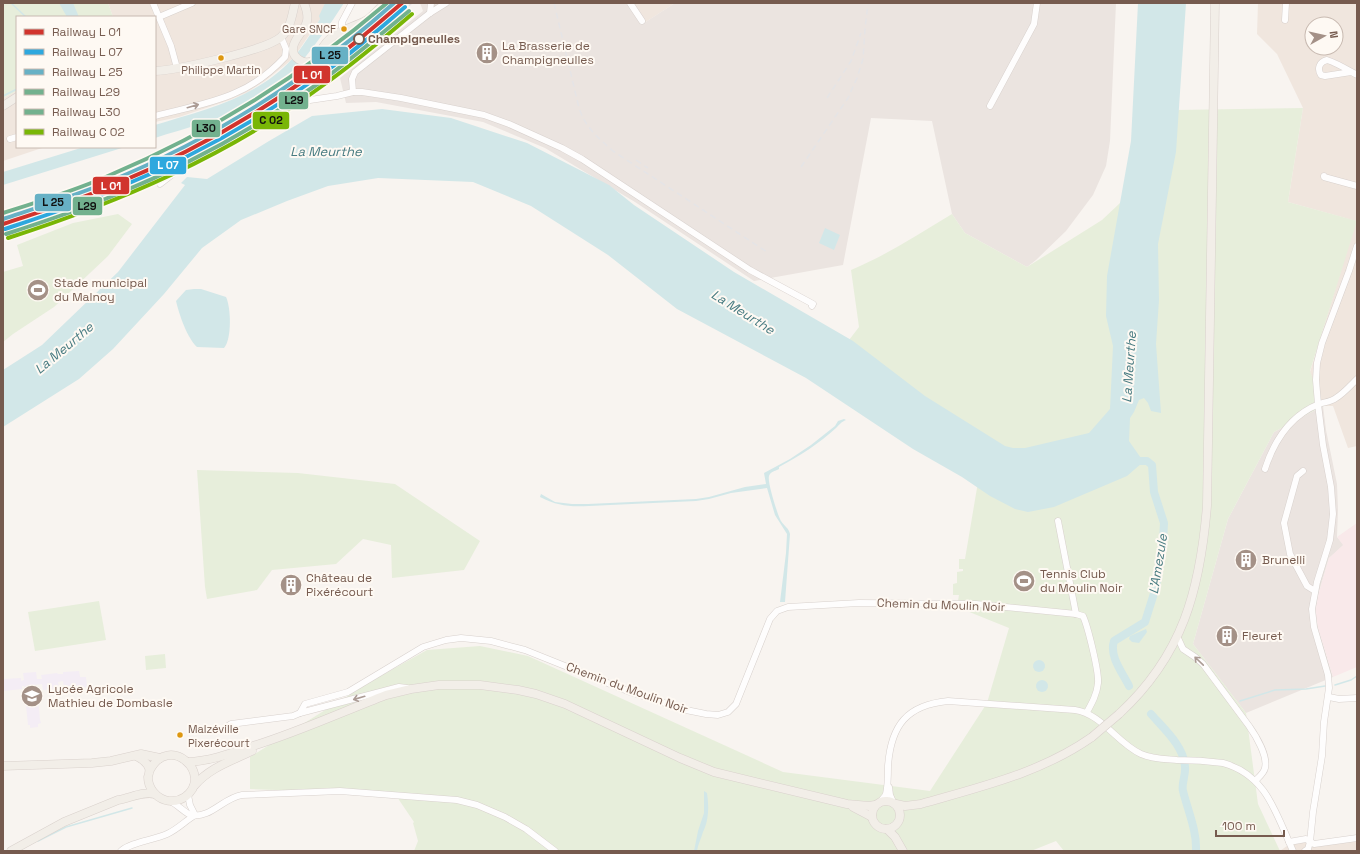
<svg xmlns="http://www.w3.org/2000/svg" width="1360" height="854" font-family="'Space Grotesk',sans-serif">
<rect width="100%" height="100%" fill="#f8f4f0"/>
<!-- residential -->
<g fill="#f0e6de" fill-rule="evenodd">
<polygon points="108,3 325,3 320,19 299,50 290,61 265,81 248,92 230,100 179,117 155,122 155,17 113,17"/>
<polygon points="626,3 675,3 641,25"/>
<path d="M1258 3H1357V446L1348 448 1333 406H1323L1310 372 1356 221 1288 202 1303 108 1277 54 1257 34ZM1312 24H1336V48H1312Z"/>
<polygon points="17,91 17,147 45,147 3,161 3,98"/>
<polygon points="1357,836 1357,851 1280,851 1291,843"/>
</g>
<!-- industrial -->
<g fill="#ebe4e0">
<polygon points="420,3 626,3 641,25 675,3 1116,3 1110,141 1106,166 1093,195 1066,231 1036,260 1027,267 965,233 952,214 932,121 871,118 843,265 754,281 635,202 545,148 483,122 376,102 346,103 340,78 423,11"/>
<polygon points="1323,406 1326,430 1337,484 1338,510 1337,537 1344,545 1329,558 1319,592 1315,612 1318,628 1333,677 1246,713 1193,644 1228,519 1274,432"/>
</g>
<!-- education -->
<polygon fill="#f4edf5" points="79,671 80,677 86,677 87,687 82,688 79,686 64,687 63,681 58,682 59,688 43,690 42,684 34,685 34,688 37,687 40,720 41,723 38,724 38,727 30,728 30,725 28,725 24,686 22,686 22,689 3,691 3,678 3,679 21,678 21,681 24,680 23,673 36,672 37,679 42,679 41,675 57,673 58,674 63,674 63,672"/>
<!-- medical -->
<polygon fill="#f9e9ea" points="1357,523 1357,667 1333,677 1318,628 1315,612 1319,592 1329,558 1343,545 1337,537"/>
<!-- green -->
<g fill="#e7eedb">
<polygon points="3,3 108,3 113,17 17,17 17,91 3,98"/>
<path d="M1303 108 1288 202 1357 221 1310 371 1323 406 1274 432 1228 519 1193 644 1246 713 1258 804 1280 851H1064L1056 841 1031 851H414L418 841 413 823 414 822 395 794 250 789V757L370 682 427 650 480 646 528 656 783 772 930 791 987 703 1009 628 957 607 959 595H953V584L957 583V572L963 571V569H959V559H965L978 482 833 361 859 327 851 270C887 255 919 234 952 214L965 233 1027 267 1102 220 1154 171 1175 110Z"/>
<polygon points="118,214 132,224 108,256 54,307 13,334 3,342 3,272 23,266 17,245 73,223"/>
<polygon points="197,470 298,473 395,484 480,541 464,570 392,578 391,545 363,539 336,564 272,570 257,590 207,599 205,587"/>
<polygon points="99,601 106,640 35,651 28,612"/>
<polygon points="165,654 166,668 146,670 145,656"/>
</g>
<!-- water -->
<g fill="#d2e7e8">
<polygon points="59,3 73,3 79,17 67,17"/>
<path d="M325 3H344C330 25 315 45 299 65 296 70 293 75 289 80 258 110 196 125 155 138V125C203 110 257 98 292 59 303 47 311 33 320 19L319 16Z"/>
<polygon points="1138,3 1186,3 1176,152 1158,244 1159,300 1156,344 1161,413 1151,411 1148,403 1144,398 1139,400 1134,412 1130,418 1129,441 1143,461 1142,463 1127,476 1054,507 1028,512 1015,509 990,496 962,477 913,449 806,378 677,309 608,255 531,206 473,182 378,178 328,186 287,201 241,220 202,248 164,294 113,349 79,379 3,427 3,370 42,345 118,272 185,185 181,183 187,177 207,179 269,141 312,116 382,109 451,118 527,143 609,185 634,205 734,272 853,341 925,396 1005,446 1013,448 1025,448 1089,433 1110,409 1113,346 1106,316 1107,276 1131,141"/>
<polygon points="84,147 125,147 3,185 3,172"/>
<polygon points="825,228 840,235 834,250 819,243"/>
<path d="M194 289H201L226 297C231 307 232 339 224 348L197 347C187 338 179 314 176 301L186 290Z"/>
<path d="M844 419 846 420C841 422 839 425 836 428 820 443 798 457 779 467V469C775 471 770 472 769 476 767 482 778 516 781 521 784 526 789 528 790 534L785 602H780L786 553 787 534 775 515 767 488 731 493 709 499 696 501 589 506C569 507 558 506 540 497L541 494 555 502 572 504H588L696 499 709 497 745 487 766 484 764 473 790 459 811 445 835 426 838 421Z"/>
<polygon points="1146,629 1147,632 1139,643 1132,642 1129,639 1130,636"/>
<circle cx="1039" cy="666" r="6"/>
<circle cx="1042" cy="686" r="6"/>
<path d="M704 791 707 793C709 806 709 820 703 832 701 839 698 844 697 851H694L698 831 704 813Z"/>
</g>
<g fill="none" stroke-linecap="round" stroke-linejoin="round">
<!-- stream -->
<g stroke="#d2e7e8" stroke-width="1.5">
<polyline points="11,3 26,17"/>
<polyline points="3,96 17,89"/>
<polyline points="1335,685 1351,680 1357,676"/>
<polyline points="1240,701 1275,690 1306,689 1325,686"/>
<polyline points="38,841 66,827 132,808"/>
</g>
<!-- river -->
<g stroke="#d2e7e8" stroke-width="8">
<path d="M1129 686C1122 672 1109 656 1114 641L1145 622 1156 587 1163 541 1164 523 1154 492 1152 465 1147 461H1138L1134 459"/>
<path d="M1151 714C1164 729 1184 746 1185 767 1186 775 1181 784 1183 791 1188 811 1197 831 1196 851"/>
</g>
<!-- minor casing -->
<g stroke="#d8d1cd" stroke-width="7">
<g id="minor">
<polyline points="153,3 171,46 177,68"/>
<polyline points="630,3 642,21"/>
<polyline points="430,13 431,3"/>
<polyline points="159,17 192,3"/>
<polyline points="1285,20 1286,3"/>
<polyline points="342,30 342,22 352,3"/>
<path d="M1351 72 1325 76 1321 75C1317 69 1319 62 1327 60 1337 63 1348 70 1357 75"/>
<polyline points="353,92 352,79 355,72 430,13 446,3"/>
<polyline points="990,106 1034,24 1037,3"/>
<path d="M155 116C181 109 211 104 235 93 254 85 271 72 285 57L286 49 281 37"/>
<polyline points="10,139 17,137"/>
<polyline points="1324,176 1324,177 1357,186"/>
<polyline points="160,184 187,163 285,108 310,100 337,96 353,92 362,92 401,98 484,115 509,124 562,148 582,159 750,270 813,304 812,306"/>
<path d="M1265 469C1274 441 1289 416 1319 404 1324 402 1331 402 1336 398 1344 393 1350 386 1357 379"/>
<polyline points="1303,471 1297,476 1284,523 1290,554 1307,586 1315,591"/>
<polyline points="1058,521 1076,614"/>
<path d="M1177 636 1183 649 1195 657 1203 664 1249 726C1256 736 1268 756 1265 768 1264 773 1259 777 1256 780"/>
<polyline points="1329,697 1339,699 1357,698"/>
<polyline points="300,713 399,687 407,688"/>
<path d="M225 728 231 724 293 716 300 713 305 704 348 692 423 647 446 640 461 638 491 641 525 650 630 692 686 710 706 714 718 715 728 712 736 704 770 619 777 611 788 607 859 603 976 604 1076 614 1083 616C1088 627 1099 672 1098 683 1097 694 1092 703 1087 712"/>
<polyline points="889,787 890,795 893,802"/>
<polyline points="188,795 190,805 195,815"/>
<path d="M170 801C177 804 186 814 191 815 210 819 223 798 242 795L340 791 457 800 477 805 505 817 526 829 555 851"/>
<path d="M880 802C882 799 885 797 886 794 888 786 888 775 888 766 891 725 907 705 948 701L1075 710C1102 714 1117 743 1141 754 1152 759 1165 759 1177 760 1193 760 1208 761 1223 763 1267 775 1276 814 1293 851"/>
<polyline points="1289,842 1306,839 1314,844 1357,838"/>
<path d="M121 851C131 842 154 840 167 834 178 829 185 821 195 815"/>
<polyline points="1305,851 1308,849 1310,842 1313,812 1322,756 1324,722 1329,688 1328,675 1314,627 1312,609 1317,582 1330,540 1333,514 1331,487 1323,445 1318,404 1316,380 1317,363 1322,343 1349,271 1357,246"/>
</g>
</g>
<!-- major casing -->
<g stroke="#d9d1cc" stroke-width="9">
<g id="major">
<path d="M304 3C306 8 308 16 307 21 305 31 294 38 293 48 292 58 304 65 312 61 318 59 320 52 323 47 335 29 351 29 367 20 373 16 379 8 385 3"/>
<path d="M155 71C177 70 267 50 281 37 291 28 292 15 295 3"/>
<polyline points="3,106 17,97"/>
<path d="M1119 714C1183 655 1200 590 1207 506L1215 3"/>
<path d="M136 756C142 759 147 762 149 768 150 771 149 774 148 777 148 787 155 797 165 800 172 802 179 801 185 797 215 774 169 733 150 770"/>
<path d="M188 762C210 761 232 753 253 746 298 732 342 712 386 695L411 689 439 685H480L518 690 536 694 565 704 680 758 714 772 847 804 869 806 875 805"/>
<polyline points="3,766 92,763 111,761 141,754 160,758"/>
<path d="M194 786C209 768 231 761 252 751"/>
<circle cx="886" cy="815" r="14"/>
<path d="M896 804 905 806 921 804C980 787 1041 773 1092 737"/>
<polyline points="853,807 872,817"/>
<polyline points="887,829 895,837 903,851"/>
<path d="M11 851 64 822 118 800C131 798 142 791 155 794"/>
</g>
</g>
<!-- minor -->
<use href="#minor" stroke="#fefdfd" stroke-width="6"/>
<!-- major -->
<use href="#major" stroke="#f2eee8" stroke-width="8"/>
<!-- rail -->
<g stroke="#e5e4e6" stroke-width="1.5" stroke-dasharray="6 4" stroke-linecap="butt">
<path d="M554 3 579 108C585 127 598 138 613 151L767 252"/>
<polyline points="827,98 851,61 861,33"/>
<polyline points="636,160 648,168"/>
<polyline points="801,167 848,98 857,78 863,59 865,29 868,3"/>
<polyline points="84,197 127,184 165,166 204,146 303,89 326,74 356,51 412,3"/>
</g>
<!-- major-bridge casing -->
<g stroke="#d9d1cc" stroke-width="9" stroke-linecap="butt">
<polyline id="major-bridge" points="1092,737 1119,714"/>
</g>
<!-- major-bridge -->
<use href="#major-bridge" stroke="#f2eee8" stroke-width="8"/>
<!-- rail-1 casing -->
<g stroke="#fef9f3" stroke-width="7">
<path id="rail-1" d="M3 224C39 212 76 201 111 186 182 157 250 119 312 75 344 53 373 28 402 3"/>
</g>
<!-- rail-2 casing -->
<g stroke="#fef9f3" stroke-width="7">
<path id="rail-2" d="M5 229C41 217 78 205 113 190 184 161 253 124 315 79 347 57 376 32 405 7"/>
</g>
<!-- rail-3 casing -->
<g stroke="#fef9f3" stroke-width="7">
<path id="rail-3" d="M3 219C39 207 74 196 108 182 179 153 247 115 309 71 339 50 367 27 394 3"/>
</g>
<!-- rail-4 casing -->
<g stroke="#fef9f3" stroke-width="7">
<path id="rail-4" d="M6 234C43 222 79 210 115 195 186 166 256 128 319 83 350 60 379 36 409 11"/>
</g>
<!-- rail-5 casing -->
<g stroke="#fef9f3" stroke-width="7">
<path id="rail-5" d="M3 213C38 202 74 191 108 176 212 132 301 76 387 3"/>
</g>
<!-- rail-6 casing -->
<g stroke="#fef9f3" stroke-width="7">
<path id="rail-6" d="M8 238C120 202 227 156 322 86 353 64 383 39 412 14"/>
</g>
<!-- rail-1 -->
<use href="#rail-1" stroke="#d1342d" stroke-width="4"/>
<!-- rail-2 -->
<use href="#rail-2" stroke="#2ea8de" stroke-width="4"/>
<!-- rail-3 -->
<use href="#rail-3" stroke="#67b1c5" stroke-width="4"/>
<!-- rail-4 -->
<use href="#rail-4" stroke="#72b18e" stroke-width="4"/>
<!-- rail-5 -->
<use href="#rail-5" stroke="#72b18e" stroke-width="4"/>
<!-- rail-6 -->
<use href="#rail-6" stroke="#79b606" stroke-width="4"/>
</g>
<!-- one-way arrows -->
<defs><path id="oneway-shaft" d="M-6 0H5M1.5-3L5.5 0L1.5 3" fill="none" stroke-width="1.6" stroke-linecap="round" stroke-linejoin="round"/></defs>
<g stroke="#ac9c95">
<use href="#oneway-shaft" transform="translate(193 106) rotate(-16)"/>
<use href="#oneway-shaft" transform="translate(1199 661) rotate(-136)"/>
<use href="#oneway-shaft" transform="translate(359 698) rotate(164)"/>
</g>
<!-- icons -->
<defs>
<g id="building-disc" transform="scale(1.15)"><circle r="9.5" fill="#a49187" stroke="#fef9f3"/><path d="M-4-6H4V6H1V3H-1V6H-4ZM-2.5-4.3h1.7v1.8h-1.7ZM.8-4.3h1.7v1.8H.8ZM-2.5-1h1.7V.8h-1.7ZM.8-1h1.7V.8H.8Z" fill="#fff"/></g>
<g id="stadium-disc" transform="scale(1.15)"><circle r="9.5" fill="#a49187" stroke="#fef9f3"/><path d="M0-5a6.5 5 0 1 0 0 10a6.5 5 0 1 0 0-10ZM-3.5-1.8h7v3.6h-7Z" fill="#fff"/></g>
<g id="school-disc" transform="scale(1.15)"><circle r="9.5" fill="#a49187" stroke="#fef9f3"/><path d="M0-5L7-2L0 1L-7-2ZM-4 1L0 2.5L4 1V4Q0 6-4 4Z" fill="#fff"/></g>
</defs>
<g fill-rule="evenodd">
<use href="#building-disc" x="487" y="53"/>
<use href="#stadium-disc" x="38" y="290"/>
<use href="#building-disc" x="1246" y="560"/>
<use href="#stadium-disc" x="1024" y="581"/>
<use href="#building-disc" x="291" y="585"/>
<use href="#building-disc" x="1227" y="636"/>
<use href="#school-disc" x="32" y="696"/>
</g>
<!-- markers -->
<g fill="#dd9710" stroke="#fef9f3" stroke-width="1.5">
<circle cx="344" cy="29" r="3.5"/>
<circle cx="221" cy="58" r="3.5"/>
<circle cx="180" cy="735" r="3.5"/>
</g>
<circle fill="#fef9f3" stroke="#765b4f" stroke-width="2" cx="359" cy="39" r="5"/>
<g text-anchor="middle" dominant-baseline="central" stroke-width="4" stroke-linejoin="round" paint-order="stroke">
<!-- bus labels -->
<g font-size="11" fill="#765b4f" stroke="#fef9f3" text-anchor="end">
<text x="336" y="29">Gare SNCF</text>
<text x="221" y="70" text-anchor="middle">Philippe Martin</text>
<text x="188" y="729" text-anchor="start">Malzéville<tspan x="188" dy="14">Pixerécourt</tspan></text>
</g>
<!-- stop labels -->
<g font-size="12" font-weight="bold" fill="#765b4f" stroke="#fef9f3" text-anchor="start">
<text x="368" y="39">Champigneulles</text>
</g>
<!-- poi labels -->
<g font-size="12" fill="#765b4f" stroke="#fef9f3" text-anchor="start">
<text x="502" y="46">La Brasserie de<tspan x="502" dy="14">Champigneulles</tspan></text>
<text x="54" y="283">Stade municipal<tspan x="54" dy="14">du Malnoy</tspan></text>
<text x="1262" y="560">Brunelli</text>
<text x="1040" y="574">Tennis Club<tspan x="1040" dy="14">du Moulin Noir</tspan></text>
<text x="306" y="578">Château de<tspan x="306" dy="14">Pixérécourt</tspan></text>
<text x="1242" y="636">Fleuret</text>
<text x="48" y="689">Lycée Agricole<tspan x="48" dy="14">Mathieu de Dombasle</tspan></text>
</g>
<!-- street labels -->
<g font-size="12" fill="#765b4f" stroke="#fef9f3">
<text transform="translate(941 605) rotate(2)">Chemin du Moulin Noir</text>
<text transform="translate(627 688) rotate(20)">Chemin du Moulin Noir</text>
</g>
<!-- water labels -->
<g font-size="13" font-style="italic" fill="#477b81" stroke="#fef9f3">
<text x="326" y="151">La Meurthe</text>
<text transform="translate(743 312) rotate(32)">La Meurthe</text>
<text transform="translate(64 348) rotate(-40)">La Meurthe</text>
<text transform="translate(1129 367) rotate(-86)">La Meurthe</text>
<text transform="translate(1158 564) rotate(-81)">L'Amezule</text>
</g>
</g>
<g stroke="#fef9f3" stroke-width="1.5">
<rect x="311" y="46" width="38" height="19" rx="4" fill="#67b1c5"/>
<rect x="293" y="65" width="38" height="19" rx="4" fill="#d1342d"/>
<rect x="278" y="91" width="31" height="19" rx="4" fill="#72b18e"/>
<rect x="252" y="111" width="38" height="19" rx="4" fill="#79b606"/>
<rect x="191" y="119" width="30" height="19" rx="4" fill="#72b18e"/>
<rect x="149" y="156" width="38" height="19" rx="4" fill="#2ea8de"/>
<rect x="92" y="176" width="38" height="19" rx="4" fill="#d1342d"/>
<rect x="34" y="193" width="38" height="19" rx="4" fill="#67b1c5"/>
<rect x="72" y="196" width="31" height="20" rx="4" fill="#72b18e"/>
</g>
<g font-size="11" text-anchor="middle" font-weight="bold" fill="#fff">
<text x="312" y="79">L 01</text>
<text x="168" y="169">L 07</text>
<text x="111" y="190">L 01</text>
</g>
<g font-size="11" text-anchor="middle" font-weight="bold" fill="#111">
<text x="330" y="59">L 25</text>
<text x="294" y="104">L29</text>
<text x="271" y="124">C 02</text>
<text x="206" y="132">L30</text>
<text x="53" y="206">L 25</text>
<text x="87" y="210">L29</text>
</g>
<!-- border -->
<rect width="1360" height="854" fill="none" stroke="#765b4f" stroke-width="8"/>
<!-- legend -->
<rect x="16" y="16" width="140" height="132" fill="#fef9f3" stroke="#c8bab1"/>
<rect x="24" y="29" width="20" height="6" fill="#d1342d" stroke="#c8bab1"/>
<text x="52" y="36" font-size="12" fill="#765b4f">Railway L 01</text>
<rect x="24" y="49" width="20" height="6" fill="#2ea8de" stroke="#c8bab1"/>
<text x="52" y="56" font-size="12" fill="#765b4f">Railway L 07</text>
<rect x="24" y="69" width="20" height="6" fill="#67b1c5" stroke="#c8bab1"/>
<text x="52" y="76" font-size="12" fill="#765b4f">Railway L 25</text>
<rect x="24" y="89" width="20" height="6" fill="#72b18e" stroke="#c8bab1"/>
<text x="52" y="96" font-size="12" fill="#765b4f">Railway L29</text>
<rect x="24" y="109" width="20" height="6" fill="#72b18e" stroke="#c8bab1"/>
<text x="52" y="116" font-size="12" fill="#765b4f">Railway L30</text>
<rect x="24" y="129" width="20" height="6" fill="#79b606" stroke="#c8bab1"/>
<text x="52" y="136" font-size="12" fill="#765b4f">Railway C 02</text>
<!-- north arrow -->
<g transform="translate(1324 36) rotate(82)"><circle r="19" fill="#fef9f3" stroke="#c8bab1"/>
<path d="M0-3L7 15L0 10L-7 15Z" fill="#a49187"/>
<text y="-6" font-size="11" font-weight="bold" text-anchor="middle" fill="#765b4f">N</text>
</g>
<!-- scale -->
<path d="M1216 830v6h68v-6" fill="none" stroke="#765b4f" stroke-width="2"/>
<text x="1222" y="830" font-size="12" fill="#765b4f" stroke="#fef9f3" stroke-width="3" paint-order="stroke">100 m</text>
</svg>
